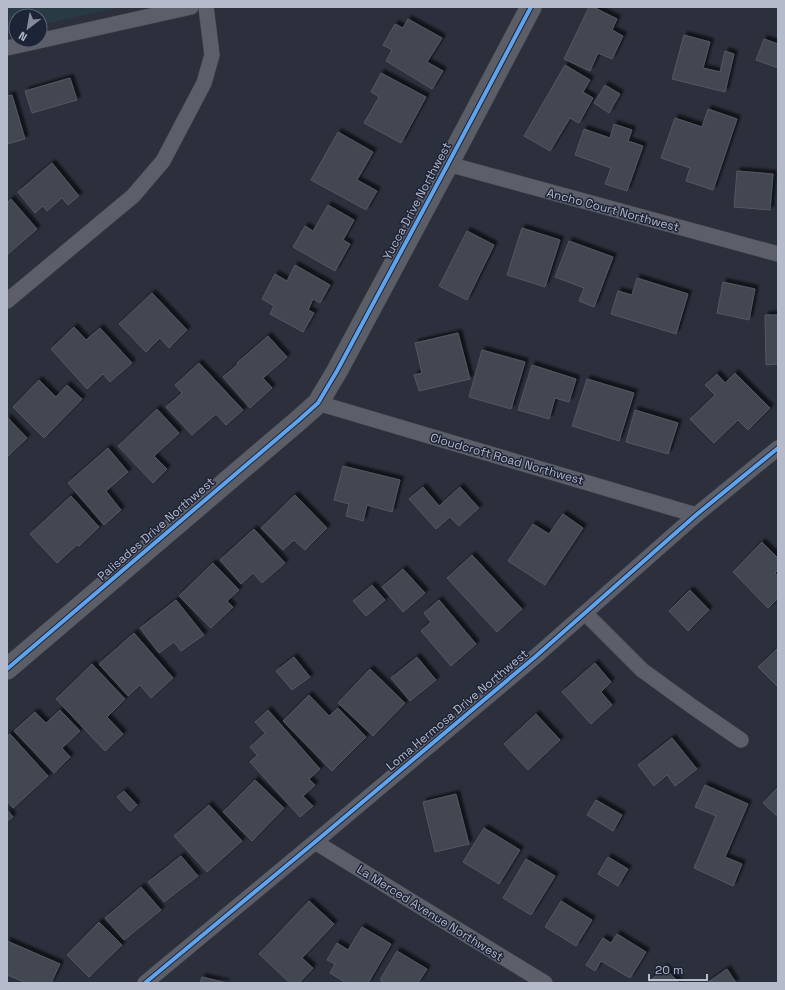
<svg xmlns="http://www.w3.org/2000/svg" width="785" height="990" font-family="'Space Grotesk',sans-serif">
<defs>
<filter id="shadow"><feDropShadow dx="3.5" dy="-3.5" stdDeviation="1" flood-color="#0009"/></filter>
</defs>
<rect width="100%" height="100%" fill="#2b303c"/>
<!-- green -->
<polygon fill="#283a42" points="7,7 121,7 40,25 40,16 16,16 16,31 7,33"/>
<!-- building -->
<g fill="#434751" stroke="#535863" filter="url(#shadow)">
<polygon points="589,7 593,7 617,19 612,30 623,36 612,59 598,53 590,71 564,59"/>
<polygon points="408,19 442,38 427,62 443,71 432,89 386,61 392,50 383,45 395,24 403,28"/>
<polygon points="684,35 710,42 703,68 720,72 725,51 734,54 725,92 672,79"/>
<polygon points="764,39 778,44 778,68 756,60"/>
<polygon points="565,65 590,80 583,92 593,98 579,123 570,118 550,151 524,136"/>
<polygon points="381,73 426,97 401,143 364,123 379,97 371,92"/>
<polygon points="70,78 77,100 32,113 25,91"/>
<polygon points="605,85 620,94 609,113 594,103"/>
<polygon points="12,95 25,139 7,144 7,96"/>
<polygon points="708,109 737,119 713,190 686,181 690,168 661,158 675,118 702,127"/>
<polygon points="614,124 632,130 628,141 643,146 627,191 605,184 611,168 575,155 584,129 610,138"/>
<polygon points="338,132 373,152 357,180 377,191 366,210 311,180"/>
<polygon points="52,163 79,196 68,205 62,198 47,211 43,206 35,213 18,192"/>
<polygon points="737,171 773,174 770,210 734,207"/>
<polygon points="11,199 37,229 7,255 7,203"/>
<polygon points="328,205 354,220 343,240 350,244 335,271 293,247 305,226 313,231"/>
<polygon points="522,228 560,240 545,287 507,275"/>
<polygon points="467,231 494,245 467,300 439,286"/>
<polygon points="569,241 613,257 594,307 579,301 584,288 555,277"/>
<polygon points="295,265 330,285 320,303 313,299 308,310 314,313 303,332 270,314 274,306 262,299 275,274 287,281"/>
<polygon points="637,278 688,294 676,334 611,314 618,291 632,295"/>
<polygon points="723,282 755,289 749,320 717,313"/>
<polygon points="152,293 187,330 169,348 160,338 146,352 119,324"/>
<polygon points="765,315 778,315 778,364 766,365"/>
<polygon points="74,327 86,340 100,328 132,363 110,382 103,374 87,389 51,349"/>
<polygon points="458,333 470,379 419,391 414,375 422,373 415,343"/>
<polygon points="268,336 287,357 263,378 272,388 250,408 223,377 238,364 237,363"/>
<polygon points="482,350 525,362 511,409 469,397"/>
<polygon points="199,363 243,410 226,425 216,414 192,435 166,407 182,393 175,385"/>
<polygon points="532,365 576,379 569,402 555,398 549,419 518,410"/>
<polygon points="735,373 770,408 748,430 738,420 714,443 690,419 715,395 705,385 717,374 725,383"/>
<polygon points="587,379 634,393 619,441 572,426"/>
<polygon points="39,380 56,397 67,385 82,399 44,438 13,407"/>
<polygon points="157,409 179,433 154,456 167,469 153,483 118,446"/>
<polygon points="635,410 678,423 668,454 626,442"/>
<polygon points="7,417 27,438 8,456 7,454"/>
<polygon points="108,448 128,472 106,491 121,510 104,525 68,483"/>
<polygon points="343,466 400,480 392,512 367,505 363,521 346,516 349,504 334,500"/>
<polygon points="423,487 439,506 460,487 479,508 459,526 450,517 436,529 409,499"/>
<polygon points="295,495 327,528 305,550 294,540 283,550 261,528"/>
<polygon points="71,496 99,527 79,546 77,545 57,563 30,534"/>
<polygon points="563,514 583,528 545,585 508,561 533,524 549,534"/>
<polygon points="254,529 285,563 262,583 253,573 241,584 220,560"/>
<polygon points="762,542 778,558 778,570 775,573 778,576 778,598 768,608 733,572"/>
<polygon points="472,555 522,609 497,632 447,578"/>
<polygon points="213,563 239,590 227,601 233,607 211,628 179,596"/>
<polygon points="403,569 425,593 403,612 382,587"/>
<polygon points="372,585 385,600 366,616 353,601"/>
<polygon points="690,590 709,610 688,631 669,611"/>
<polygon points="176,600 204,635 181,651 174,642 159,653 140,628"/>
<polygon points="439,600 476,644 451,666 421,631 431,622 424,613"/>
<polygon points="134,633 173,678 151,698 140,685 128,696 99,664"/>
<polygon points="778,648 778,687 758,667"/>
<polygon points="294,657 310,677 292,690 276,671"/>
<polygon points="417,657 436,680 410,701 391,678"/>
<polygon points="595,663 611,682 601,692 612,705 591,724 562,692"/>
<polygon points="92,664 125,699 107,717 123,734 105,751 56,699"/>
<polygon points="370,669 405,703 373,736 338,703"/>
<polygon points="309,695 329,716 338,708 366,737 332,771 283,721"/>
<polygon points="60,710 80,731 62,748 70,757 54,773 14,731 35,712 46,723"/>
<polygon points="268,710 320,769 309,779 315,785 303,796 313,806 300,817 250,762 257,755 250,747 265,733 255,722"/>
<polygon points="536,714 560,740 528,770 504,744"/>
<polygon points="10,734 48,776 13,808 7,801 7,736"/>
<polygon points="672,738 697,769 675,786 667,775 654,786 638,765"/>
<polygon points="255,780 284,808 252,841 223,812"/>
<polygon points="705,785 748,804 725,857 742,864 733,886 694,868 716,816 695,807"/>
<polygon points="778,787 778,817 763,803"/>
<polygon points="124,791 137,805 130,811 117,797"/>
<polygon points="456,794 469,844 435,852 423,802"/>
<polygon points="596,800 622,815 613,831 587,815"/>
<polygon points="209,805 242,841 207,872 174,836"/>
<polygon points="7,810 13,817 7,821"/>
<polygon points="484,828 520,850 499,884 463,862"/>
<polygon points="181,856 198,876 164,902 148,882"/>
<polygon points="608,857 628,869 618,886 598,874"/>
<polygon points="526,859 555,876 531,915 503,898"/>
<polygon points="141,887 161,910 124,940 105,918"/>
<polygon points="309,901 334,924 302,958 313,968 299,983 290,983 259,954"/>
<polygon points="561,901 592,920 576,946 545,927"/>
<polygon points="99,922 122,945 89,977 67,955"/>
<polygon points="362,927 391,944 368,983 346,983 330,973 335,964 327,960 337,943 348,950"/>
<polygon points="617,934 646,952 630,978 601,961 595,971 586,965 603,938 611,943"/>
<polygon points="7,941 60,964 51,983 27,983 7,975"/>
<polygon points="397,951 427,969 418,983 385,983 380,980"/>
<polygon points="664,967 679,983 648,983"/>
<polygon points="727,969 736,983 707,983"/>
<polygon points="202,977 227,983 200,983"/>
</g>
<g fill="none" stroke-linecap="round" stroke-linejoin="round">
<!-- street casing -->
<g stroke="#484b54" stroke-width="16">
<g id="street">
<polyline points="7,48 191,7"/>
<polyline points="448,164 778,254"/>
<polyline points="7,301 133,196 163,161 204,83 212,55 206,7"/>
<polyline points="318,403 696,515"/>
<polyline points="585,613 642,670 693,707 741,740"/>
<polyline points="315,842 545,983"/>
<polyline points="145,983 315,842 535,657 696,515 778,448"/>
</g>
</g>
<!-- secondary casing -->
<g stroke="#484b54" stroke-width="22">
<polyline id="secondary" points="7,669 299,420 318,403 337,371 448,164 531,7"/>
</g>
<!-- street -->
<use href="#street" stroke="#5c5f69" stroke-width="15"/>
<!-- secondary -->
<use href="#secondary" stroke="#5b5d67" stroke-width="21"/>
<!-- cycleway casing -->
<g stroke="#1e2437" stroke-width="6">
<g id="cycleway">
<polyline points="7,669 299,420 318,403 337,371 448,164 531,7"/>
<polyline points="145,983 315,842 535,657 696,515 778,448"/>
</g>
</g>
<!-- cycleway -->
<use href="#cycleway" stroke="#60a3ed" stroke-width="4"/>
</g>
<g text-anchor="middle" dominant-baseline="central" stroke-width="3" stroke-linejoin="round" paint-order="stroke">
<!-- street labels -->
<g font-size="12" fill="#b6bbcc" stroke="#1e2437">
<text transform="translate(417 201) rotate(-62)">Yucca Drive Northwest</text>
<text transform="translate(613 210) rotate(15)">Ancho Court Northwest</text>
<text transform="translate(507 459) rotate(16)">Cloudcroft Road Northwest</text>
<text transform="translate(156 529) rotate(-41)">Palisades Drive Northwest</text>
<text transform="translate(457 710) rotate(-40)">Loma Hermosa Drive Northwest</text>
<text transform="translate(430 913) rotate(32)">La Merced Avenue Northwest</text>
</g>
</g>
<!-- border -->
<rect width="785" height="990" fill="none" stroke="#b6bbcc" stroke-width="16"/>
<!-- north arrow -->
<g transform="translate(28 28) rotate(211)"><circle r="19" fill="#1e2437" stroke="#5b6073"/>
<path d="M0-3L7 15L0 10L-7 15Z" fill="#858a9a"/>
<text y="-6" font-size="11" font-weight="bold" text-anchor="middle" fill="#b6bbcc">N</text>
</g>
<!-- scale -->
<path d="M649 974v6h58v-6" fill="none" stroke="#b6bbcc" stroke-width="2"/>
<text x="655" y="974" font-size="12" fill="#b6bbcc" stroke="#1e2437" stroke-width="3" paint-order="stroke">20 m</text>
</svg>
